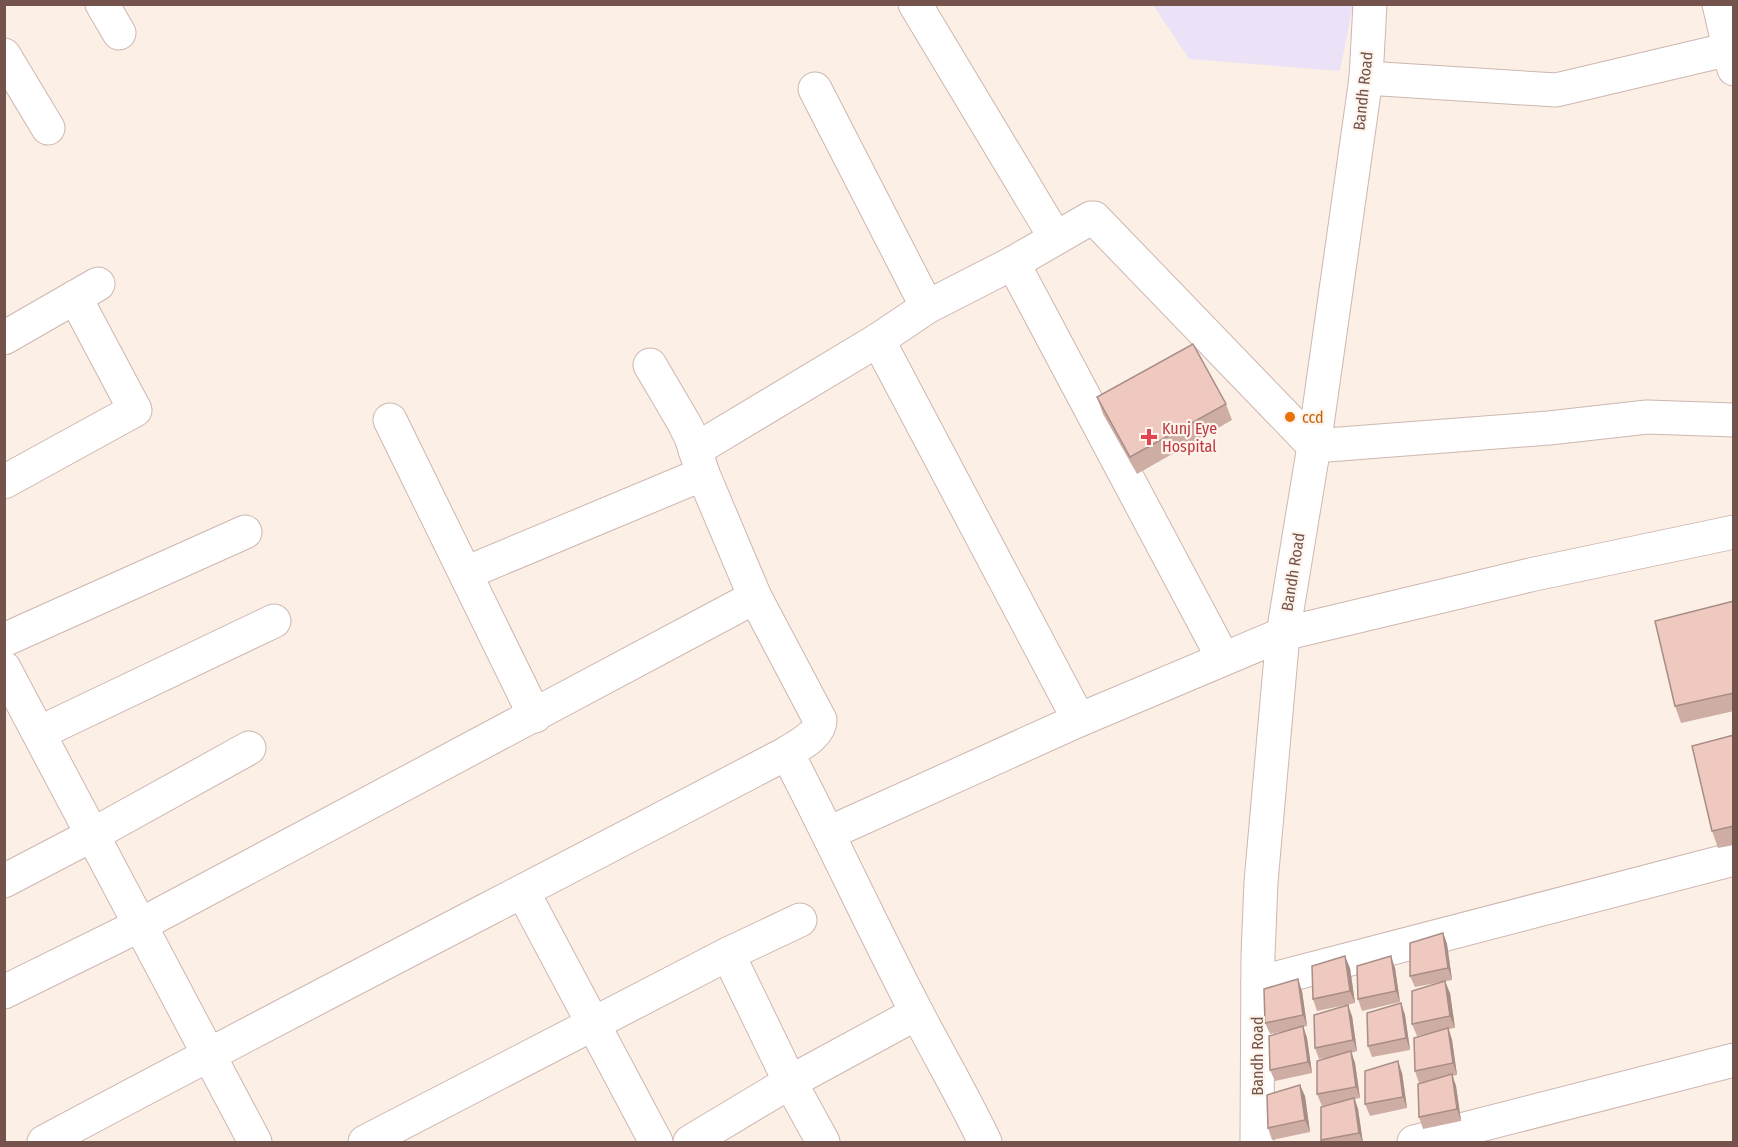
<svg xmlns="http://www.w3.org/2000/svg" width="1738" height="1147" font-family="'Fira Sans Condensed',sans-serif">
<rect width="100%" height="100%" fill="#fbefe6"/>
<!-- education -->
<polygon fill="#ece2f7" points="1153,5 1353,5 1340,71 1189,59"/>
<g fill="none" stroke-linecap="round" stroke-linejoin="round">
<!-- street casing -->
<g stroke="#ceb7b0" stroke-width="35">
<g id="street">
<polyline points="102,4 119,33"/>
<polyline points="915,4 1055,237"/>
<polyline points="1719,4 1734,69"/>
<polyline points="4,55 48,128"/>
<polyline points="1366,78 1556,90 1734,48"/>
<polyline points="815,89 927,307"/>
<polyline points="1013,263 1223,658"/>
<polyline points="4,338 98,284"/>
<polyline points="878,340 1079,720"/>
<polyline points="390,420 535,716"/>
<polyline points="695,450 878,340 927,307 1013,263 1091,218 1094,218 1314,446 1549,428 1647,417 1734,420"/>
<polyline points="4,482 135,410 75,297"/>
<polyline points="466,573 703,474"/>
<polyline points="4,640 245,532"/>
<polyline points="4,668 255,1142"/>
<polyline points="39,733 274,621"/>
<path d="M787 753C832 839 872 927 917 1013 940 1057 964 1098 985 1142"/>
<polyline points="829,833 1079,720 1283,634 1530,575 1734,532"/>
<polyline points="4,881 92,835 249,748"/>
<polyline points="523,892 656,1142"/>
<polyline points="728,954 790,1082 823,1142"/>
<polyline points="1258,983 1734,859"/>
<polyline points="4,992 140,925 755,597"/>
<path d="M44 1142C291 1010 540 883 787 753 799 745 820 735 820 720L755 597 703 474 691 437 684 423 650 365"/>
<polyline points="365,1142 728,954 800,920"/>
<polyline points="690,1142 790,1082 917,1013"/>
<polyline points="1257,1142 1258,955 1261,882 1283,634 1314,446 1366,78 1370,4"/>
<polyline points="1414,1142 1734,1060"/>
</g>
</g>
<!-- street -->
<use href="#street" stroke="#fff" stroke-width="33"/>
</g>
<!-- wall -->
<g fill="#ceada4">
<polygon points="1097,397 1226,404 1232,420 1137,474 1103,414"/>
<polygon points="1734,601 1734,711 1681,723 1675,706"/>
<polygon points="1734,735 1734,845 1718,848 1712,831"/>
<polygon points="1443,933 1447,944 1452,980 1415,987 1410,976"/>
<polygon points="1350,968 1355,1003 1317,1011 1313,999"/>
<polygon points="1395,968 1400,1002 1362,1011 1358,999"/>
<polygon points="1302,991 1307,1026 1303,1027 1307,1038 1312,1073 1275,1081 1270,1070 1295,1029 1270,1034 1265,1023"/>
<polygon points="1450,993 1455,1028 1449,1029 1452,1040 1457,1075 1452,1076 1456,1086 1461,1121 1423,1129 1419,1117 1428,1081 1419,1083 1415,1071 1434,1032 1417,1036 1412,1024"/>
<polygon points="1401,1003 1405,1015 1410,1050 1372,1057 1368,1046"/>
<polygon points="1352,1016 1357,1051 1351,1053 1355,1063 1360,1098 1355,1099 1358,1109 1363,1143 1322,1143 1321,1140 1336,1103 1322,1106 1317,1094 1337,1056 1319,1059 1315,1048"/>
<polygon points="1402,1073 1407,1108 1370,1116 1365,1104"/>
<polygon points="1305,1096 1310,1132 1272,1140 1268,1128"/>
</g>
<!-- shaded-wall -->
<g fill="#a78d86">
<polygon points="1443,933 1447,944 1452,980 1448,968"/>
<polygon points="1345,956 1350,968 1355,1003 1350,991"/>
<polygon points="1391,956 1395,968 1400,1002 1396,991"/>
<polygon points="1298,979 1302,991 1307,1026 1303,1015"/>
<polygon points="1445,981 1450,993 1455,1028 1450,1016"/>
<polygon points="1401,1003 1405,1015 1410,1050 1406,1038"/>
<polygon points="1348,1005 1352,1016 1357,1051 1353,1040"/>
<polygon points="1303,1026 1307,1038 1312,1073 1308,1062"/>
<polygon points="1448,1028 1452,1040 1457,1075 1453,1063"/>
<polygon points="1351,1051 1355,1063 1360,1098 1356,1087"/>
<polygon points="1398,1061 1402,1073 1407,1108 1403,1097"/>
<polygon points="1452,1074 1456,1086 1461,1121 1457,1109"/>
<polygon points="1300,1085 1305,1096 1310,1132 1305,1120"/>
<polygon points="1354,1098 1358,1109 1363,1143 1359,1133"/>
</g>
<!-- building -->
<g fill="#efc9bf" stroke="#a78d86" stroke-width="1.5">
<polygon points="1193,344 1226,404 1130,457 1097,397"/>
<polygon points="1734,601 1734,693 1675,706 1655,621"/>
<polygon points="1734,735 1734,826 1712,831 1692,746"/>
<polygon points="1443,933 1448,968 1410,976 1410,943"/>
<polygon points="1345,956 1350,991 1313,999 1312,966"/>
<polygon points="1391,956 1396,991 1358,999 1357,966"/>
<polygon points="1298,979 1303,1015 1265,1023 1264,989"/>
<polygon points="1445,981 1450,1016 1412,1024 1412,991"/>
<polygon points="1401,1003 1406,1038 1368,1046 1367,1013"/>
<polygon points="1348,1005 1353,1040 1315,1048 1314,1015"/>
<polygon points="1303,1026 1308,1062 1270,1070 1269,1036"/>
<polygon points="1448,1028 1453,1063 1415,1071 1414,1038"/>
<polygon points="1351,1051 1356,1087 1317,1094 1317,1061"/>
<polygon points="1398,1061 1403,1097 1365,1104 1365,1071"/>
<polygon points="1452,1074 1457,1109 1419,1117 1418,1084"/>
<polygon points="1300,1085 1305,1120 1268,1128 1267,1095"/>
<polygon points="1354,1098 1359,1133 1321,1140 1321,1107"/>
</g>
<!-- markers -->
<circle fill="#e8710a" stroke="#fef4ec" stroke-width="2" cx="1290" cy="417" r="6"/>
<path fill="#e0444e" stroke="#fef4ec" stroke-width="2" d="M1146 428h6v6h6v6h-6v6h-6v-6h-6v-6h6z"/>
<g text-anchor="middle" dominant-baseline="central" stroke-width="4.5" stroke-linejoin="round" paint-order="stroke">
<!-- street labels -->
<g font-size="16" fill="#73534c" stroke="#fef4ec">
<text transform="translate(1363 91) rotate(-84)">Bandh Road</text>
<text transform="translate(1293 572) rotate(-81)">Bandh Road</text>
<text transform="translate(1257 1056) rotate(-90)">Bandh Road</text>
</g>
<!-- food labels -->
<g font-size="16" fill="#c56008" stroke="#fef4ec" text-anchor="start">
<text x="1302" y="417">ccd</text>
</g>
<!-- health labels -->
<g font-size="16" fill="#be3a42" stroke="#fef4ec" text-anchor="start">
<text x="1162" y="428">Kunj Eye<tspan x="1162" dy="18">Hospital</tspan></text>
</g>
</g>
<!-- border -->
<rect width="1738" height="1147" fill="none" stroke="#73534c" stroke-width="12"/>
</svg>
